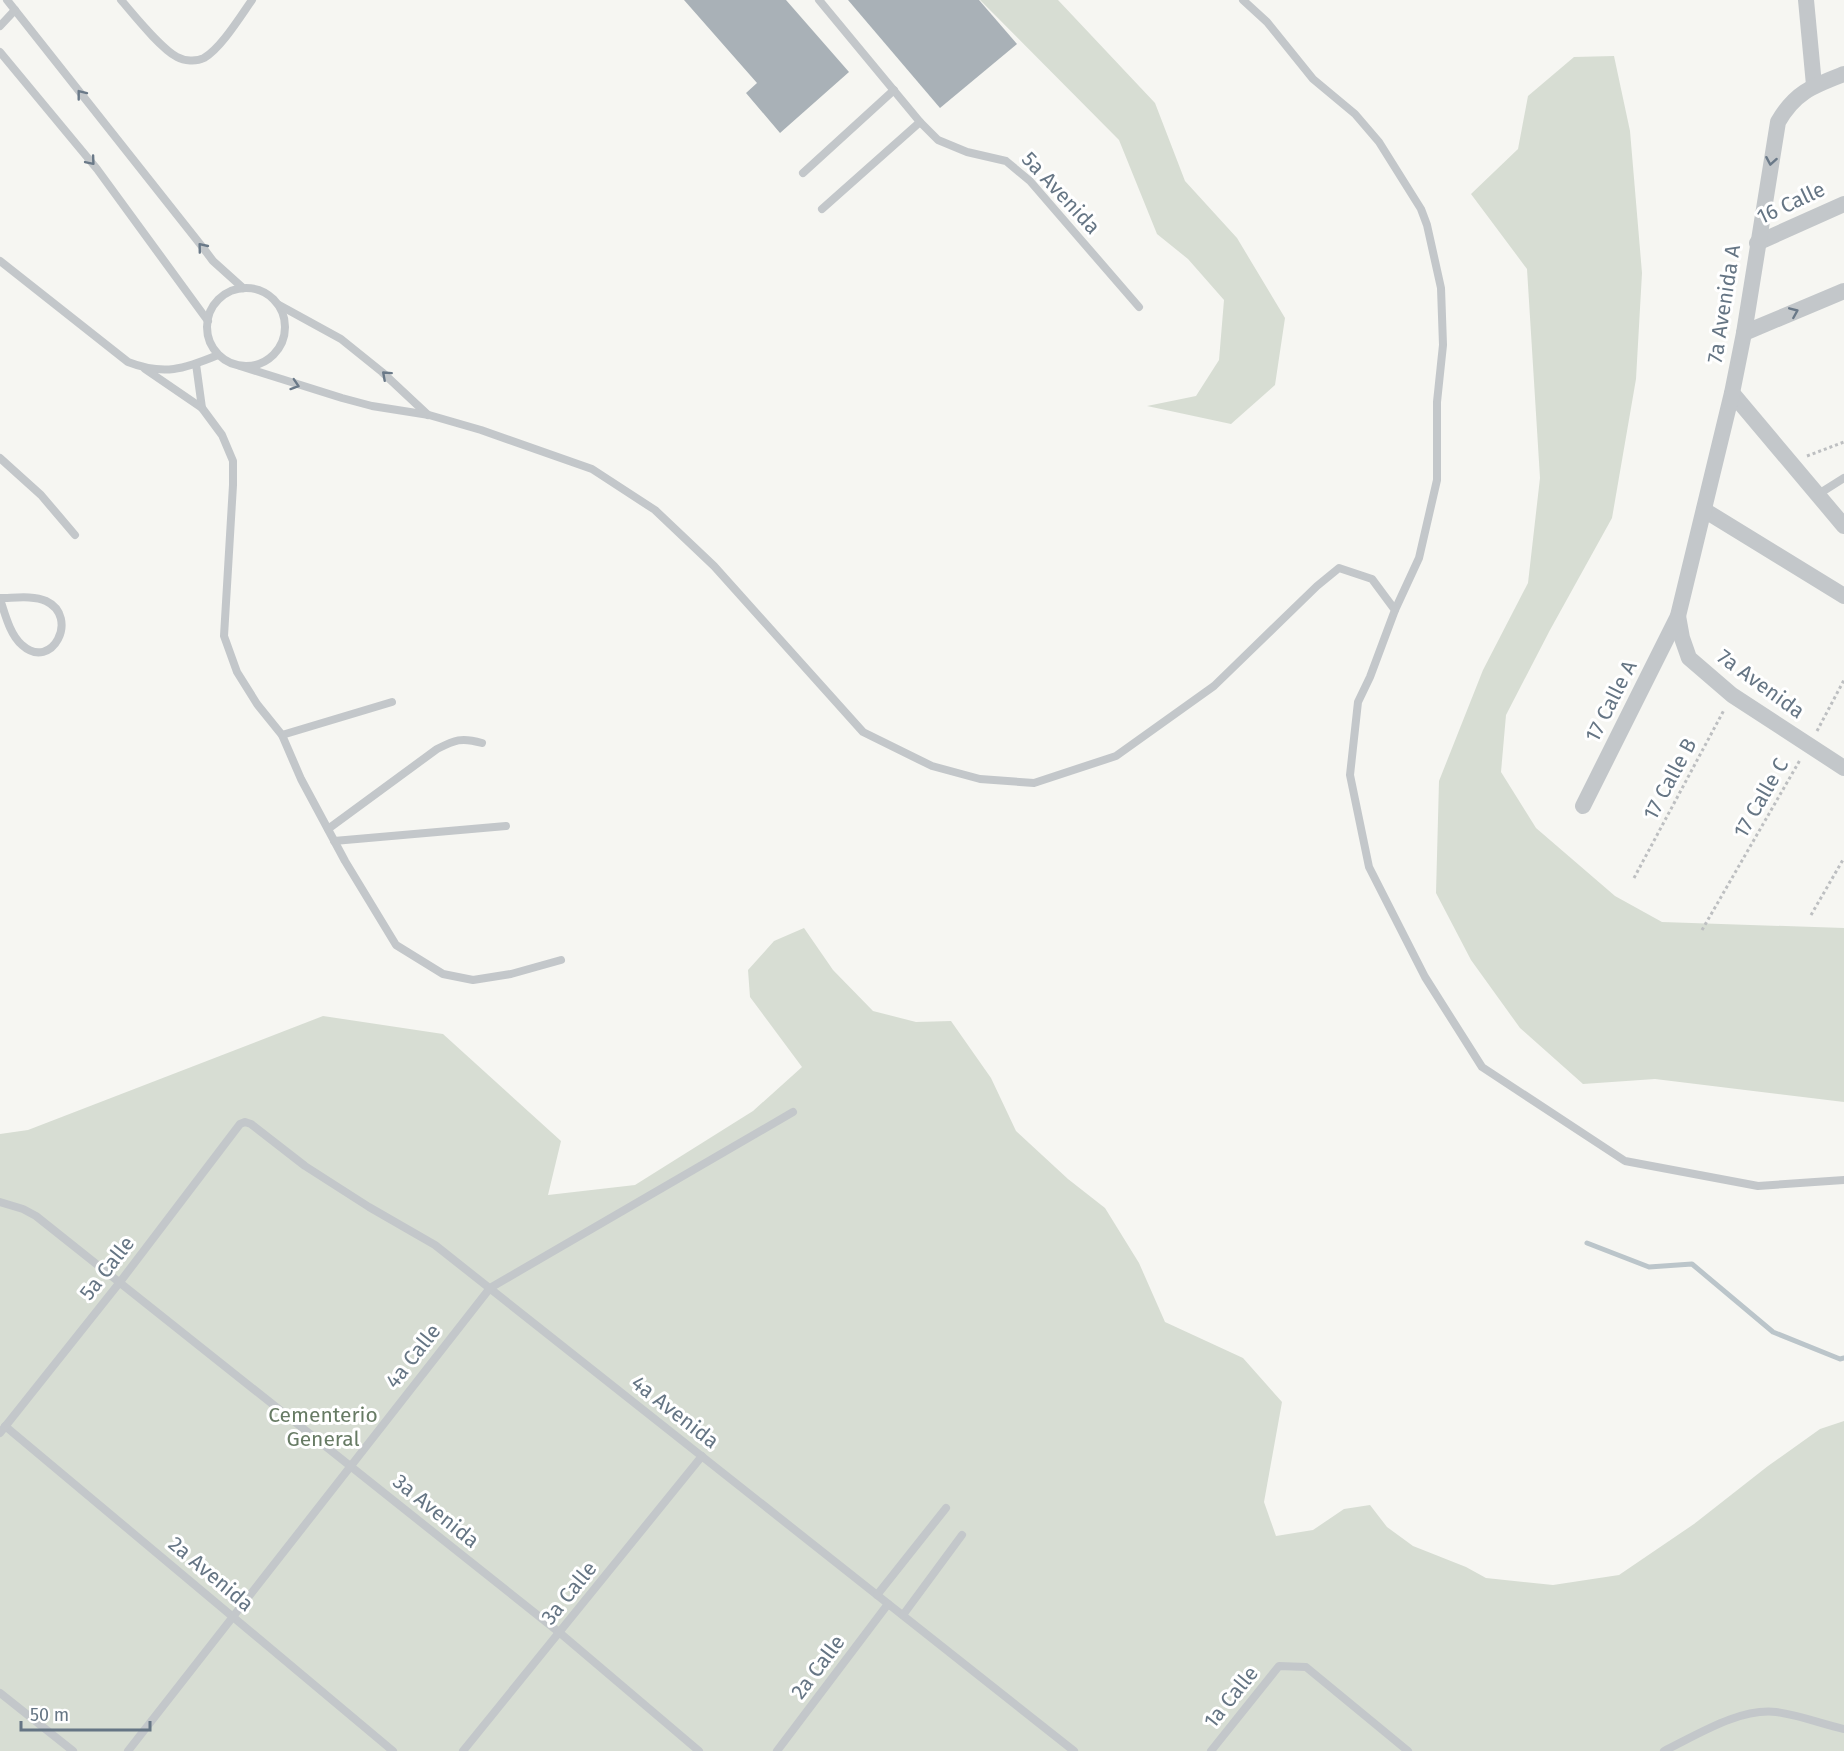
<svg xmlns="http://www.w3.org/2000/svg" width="1844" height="1751" font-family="'Fira Sans',sans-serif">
<rect width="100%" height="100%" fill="#f6f6f2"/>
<!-- green -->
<g fill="#d7ddd3">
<polygon points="980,0 1058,0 1155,103 1185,181 1237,238 1285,318 1275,385 1231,424 1147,406 1196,396 1219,360 1224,300 1188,259 1157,234 1119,140"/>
<polygon points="1614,56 1630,131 1642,273 1636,379 1612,518 1550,630 1506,715 1501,772 1536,828 1615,896 1662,922 1844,928 1844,1102 1655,1079 1583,1084 1520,1028 1471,960 1436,893 1439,781 1483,670 1528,583 1540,478 1527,269 1471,194 1518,149 1528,96 1574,57"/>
<polygon points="804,928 833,970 873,1011 916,1022 951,1021 991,1078 1016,1131 1068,1179 1105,1208 1139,1263 1165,1322 1243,1358 1282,1402 1264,1502 1276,1536 1313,1530 1344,1509 1370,1505 1387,1527 1413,1546 1466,1567 1486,1578 1553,1585 1619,1575 1694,1524 1768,1466 1820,1429 1844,1421 1844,1751 0,1751 0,1134 28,1130 323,1016 443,1034 561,1141 548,1195 635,1185 753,1111 802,1067 750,997 748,970 774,941"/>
</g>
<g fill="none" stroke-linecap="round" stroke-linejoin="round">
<!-- stream -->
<polyline stroke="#bbc5ca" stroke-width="5" points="1587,1243 1649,1267 1692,1264 1773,1332 1840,1359 1844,1358"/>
</g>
<!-- building -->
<g fill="#a9b1b7">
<polygon points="684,0 786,0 849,72 780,133 746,93 757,83"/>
<polygon points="848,0 979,0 1017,44 940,108"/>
</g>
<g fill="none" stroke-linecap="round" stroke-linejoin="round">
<!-- path -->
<g stroke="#bdbfc1" stroke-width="3" stroke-dasharray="3 3" stroke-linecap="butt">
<polyline points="1807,456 1844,442"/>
<polyline points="1817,731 1844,680"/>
<polyline points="1634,878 1724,710"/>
<polyline points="1811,915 1844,858"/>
<polyline points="1702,930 1800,760"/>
</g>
<!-- lane -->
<g stroke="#c3c7ca" stroke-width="8">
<polyline points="7,0 204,249 213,261 243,288"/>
<path d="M121 0C134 15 160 48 177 57 184 61 196 62 204 58 221 48 240 17 252 0"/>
<polyline points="819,0 920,122 938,140 967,152 1006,161 1030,181 1139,307"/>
<polyline points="1243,0 1267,22 1313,79 1355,114 1379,142 1421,209 1427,225 1441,288 1443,345 1437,402 1437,480 1419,558 1395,610"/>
<polyline points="0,26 15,10"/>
<polyline points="0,52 97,169 208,321"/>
<polyline points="803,173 894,90"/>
<polyline points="822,209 920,122"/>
<path d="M0 261 128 362C164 376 184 369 218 355"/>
<circle cx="246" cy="327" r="39"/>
<polyline points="279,305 341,339 382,372 428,415"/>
<polyline points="196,364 202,408 222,435 233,461 233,485 224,636 237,672 257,704 282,735 301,779 345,861 396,945 443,974 473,980 511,974 561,960"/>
<polyline points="240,366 342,398 372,406 429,415 481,430 592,469 655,510 714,566 863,732 932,766 980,779 1034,783 1116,756 1214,686 1317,586 1339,568 1372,579 1395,610 1370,677 1358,702 1350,775 1369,867 1425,977 1482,1067 1625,1161 1758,1186 1844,1180"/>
<polyline points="145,369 202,408"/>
<polyline points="0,458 41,495 75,535"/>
<polyline points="1817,495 1844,478"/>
<path d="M0 598C14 598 33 595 46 601 80 617 52 672 22 645 10 635 5 614 0 599"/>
<polyline points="282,735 392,702"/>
<path d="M328 829 437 749C455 740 461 737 482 743"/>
<polyline points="334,841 506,826"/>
<polyline points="0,1202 23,1209 36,1216 560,1633 699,1751"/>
<polyline points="5,1426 393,1751"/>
<polyline points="0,1433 120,1282 240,1124 245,1122 251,1124 305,1166 369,1207 435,1245 1074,1751"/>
<polyline points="877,1595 946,1508"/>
<polyline points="903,1615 962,1535"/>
<polyline points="0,1693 73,1751"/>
<polyline points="128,1751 490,1288 793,1112"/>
<polyline points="463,1751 702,1456"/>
<polyline points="777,1751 888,1604"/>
<polyline points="1211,1751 1279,1666 1306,1667 1408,1751"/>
<path d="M1664 1751C1697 1735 1739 1708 1776 1712 1799 1715 1822 1724 1844 1729"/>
</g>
<!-- street -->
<g stroke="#c3c7ca" stroke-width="16">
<polyline points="1806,0 1814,85"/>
<polyline points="1757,243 1844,204"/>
<polyline points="1744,333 1844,291"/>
<polyline points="1732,393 1844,526"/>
<polyline points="1704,510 1844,596"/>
<polyline points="1678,616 1682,638 1689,658 1732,695 1844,768"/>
<path d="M1583 806 1678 616 1732 393 1744 333 1778 122C1795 92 1813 86 1844 74"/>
</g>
</g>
<!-- one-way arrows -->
<defs><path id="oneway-chevron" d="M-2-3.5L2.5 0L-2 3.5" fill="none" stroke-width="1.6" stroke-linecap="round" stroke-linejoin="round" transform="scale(1.5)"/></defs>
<g stroke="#6a7988">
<use href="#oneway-chevron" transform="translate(81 94) rotate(-128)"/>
<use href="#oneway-chevron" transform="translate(91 161) rotate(50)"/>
<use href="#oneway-chevron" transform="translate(1771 161) rotate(100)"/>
<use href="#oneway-chevron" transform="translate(202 247) rotate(-129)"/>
<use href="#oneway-chevron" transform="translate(1794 312) rotate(-23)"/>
<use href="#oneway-chevron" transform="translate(386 375) rotate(-138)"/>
<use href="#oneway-chevron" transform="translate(295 385) rotate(18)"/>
</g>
<g text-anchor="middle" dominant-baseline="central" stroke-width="6" stroke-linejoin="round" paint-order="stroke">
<!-- street labels -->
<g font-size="21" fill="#657584" stroke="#fff">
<text transform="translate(1061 193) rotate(47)">5a Avenida</text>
<text transform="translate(1791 203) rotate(-25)">16 Calle</text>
<text transform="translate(1724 304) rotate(-81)">7a Avenida A</text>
<text transform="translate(1761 684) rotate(36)">7a Avenida</text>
<text transform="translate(1611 701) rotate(-63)">17 Calle A</text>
<text transform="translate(1670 779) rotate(-62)">17 Calle B</text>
<text transform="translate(1761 798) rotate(-60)">17 Calle C</text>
<text transform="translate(107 1268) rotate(-52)">5a Calle</text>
<text transform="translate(413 1356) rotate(-52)">4a Calle</text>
<text transform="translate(675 1412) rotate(38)">4a Avenida</text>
<text transform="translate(436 1511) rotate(39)">3a Avenida</text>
<text transform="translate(211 1574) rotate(40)">2a Avenida</text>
<text transform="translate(569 1593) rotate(-51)">3a Calle</text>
<text transform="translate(818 1667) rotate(-53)">2a Calle</text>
<text transform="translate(1231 1697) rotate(-51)">1a Calle</text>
</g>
<!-- park labels -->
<g font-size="21" fill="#677b64" stroke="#fff">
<text x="323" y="1415">Cementerio<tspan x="323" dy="24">General</tspan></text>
</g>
</g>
<!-- scale -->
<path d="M21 1721v9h129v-9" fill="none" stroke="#657584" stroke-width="3"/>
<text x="30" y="1721" font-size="18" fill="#657584" stroke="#ffffff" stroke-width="4.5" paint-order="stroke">50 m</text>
</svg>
